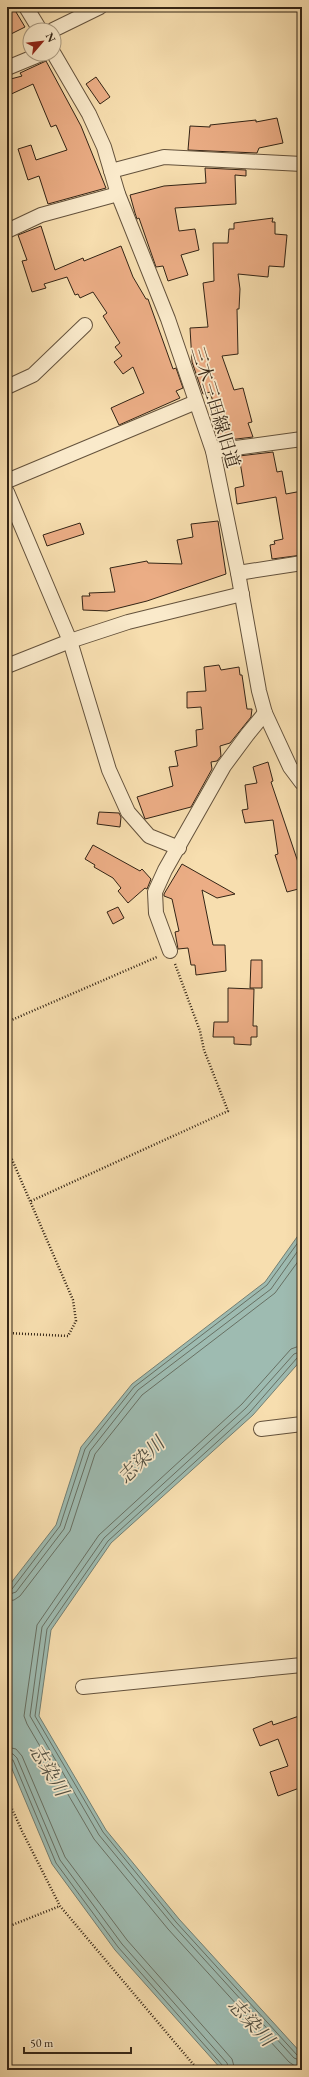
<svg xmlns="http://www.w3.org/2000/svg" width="309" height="2077" font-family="'EB Garamond','Noto Serif JP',serif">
<rect width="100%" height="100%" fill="#f7deaf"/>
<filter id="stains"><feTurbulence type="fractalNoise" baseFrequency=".005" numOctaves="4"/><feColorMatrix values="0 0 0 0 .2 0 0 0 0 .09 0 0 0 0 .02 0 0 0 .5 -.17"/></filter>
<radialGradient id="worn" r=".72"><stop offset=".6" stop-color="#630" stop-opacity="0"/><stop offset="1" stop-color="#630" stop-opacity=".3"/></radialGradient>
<!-- water -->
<polygon fill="#9ebbb1" stroke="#737f73" points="302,1230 302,1359 253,1415 111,1543 51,1630 39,1716 106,1830 179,1919 302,2054 302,2070 222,2070 115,1950 52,1864 7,1757 7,1588 56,1525 81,1447 132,1384 265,1282"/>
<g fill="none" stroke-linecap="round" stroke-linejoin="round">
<!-- shore -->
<g stroke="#687063" stroke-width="1">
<polyline points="302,1345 291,1349 242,1404 99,1535 37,1625 24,1716 27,1724 94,1839 168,1929 289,2062 295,2066 302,2067"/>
<polyline points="302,1351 294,1354 246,1408 104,1538 42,1627 30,1716 99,1835 173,1925 294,2058 302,2061"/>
<polyline points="302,1356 297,1358 250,1412 108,1541 47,1629 35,1716 103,1832 176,1922 297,2055 302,2056"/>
<polyline points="7,1590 12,1589 60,1526 85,1449 134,1387 267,1285 302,1237"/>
<polyline points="7,1595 16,1592 64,1529 90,1451 138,1390 271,1289 302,1245"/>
<polyline points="7,1601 14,1600 20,1596 70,1531 95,1454 142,1395 275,1293 302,1256"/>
<polyline points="7,1747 16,1749 22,1756 65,1857 127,1940 232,2059 235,2070"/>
<polyline points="7,1753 13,1754 17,1758 60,1860 122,1944 227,2063 229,2070"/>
<polyline points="7,1758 13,1760 56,1863 118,1947 223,2066 224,2070"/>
</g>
</g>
<!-- building -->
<g fill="#ebad85" stroke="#332415">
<polygon points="7,7 13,7 25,27 7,36"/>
<polygon points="46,61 81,126 106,188 48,204 39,176 28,180 18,149 31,145 36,160 67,150 56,125 51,127 33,84 7,96 7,80 22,76 20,73"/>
<polygon points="96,77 110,97 100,104 86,84"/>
<polygon points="277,118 283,143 259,148 257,153 188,150 190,126 210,127 210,125 256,120 256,122"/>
<polygon points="205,168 246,170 246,176 235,175 236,204 175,208 179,231 195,229 199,250 181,255 188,275 168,281 163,266 156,267 139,218 137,219 135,213 130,195 164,186 206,183"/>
<polygon points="273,218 272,222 275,222 275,234 287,235 284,267 269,266 268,277 238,274 240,289 239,309 237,309 238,354 222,356 234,390 243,388 252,422 248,423 253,437 220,441 212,420 218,418 210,392 203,394 192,362 190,328 208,327 203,283 214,281 213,243 228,243 229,229 234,229 234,223"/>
<polygon points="41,226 55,270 83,258 84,261 121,246 133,277 146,299 148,299 173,369 176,368 183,388 176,391 180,398 119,425 111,408 144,393 133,367 123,374 114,362 122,356 115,347 120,343 103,316 107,313 93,292 80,298 78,294 75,295 67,277 44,284 46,288 32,292 22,261 27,260 18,235"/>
<polygon points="273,452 277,472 282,471 286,494 302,491 302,555 272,559 270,545 275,544 274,541 283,539 276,497 237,504 235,488 244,486 239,456"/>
<polygon points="218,521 226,574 147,601 107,611 83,610 82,596 90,596 89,593 115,592 110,568 147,561 148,563 182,564 177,540 193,537 191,524"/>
<polygon points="80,523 84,534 47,546 43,535"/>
<polygon points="219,665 221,670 239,667 240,675 242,675 247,709 252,709 251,717 230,743 220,746 221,756 217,761 211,762 212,769 191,807 145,819 137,797 173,786 169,767 178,766 175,751 197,746 196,730 203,729 201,707 187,708 187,692 206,691 204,667"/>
<polygon points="268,762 273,781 271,782 302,874 302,888 287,892 275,855 278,854 273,820 245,823 242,810 248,809 245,785 257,783 253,767"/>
<polygon points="99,812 119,813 121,817 120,827 97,824"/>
<polygon points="93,845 140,871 142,869 151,879 147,889 145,888 128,903 118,891 121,888 113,878 94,867 95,865 85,859"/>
<polygon points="182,864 235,894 217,898 202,890 213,945 225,945 226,971 196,975 195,965 191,965 188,948 178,949 175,932 179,931 172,899 164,896 164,894"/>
<polygon points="118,907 124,918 113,924 107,912"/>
<polygon points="251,960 262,960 262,988 250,988"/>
<polygon points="228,988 254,989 253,1026 257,1026 257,1037 251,1037 251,1045 234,1044 234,1037 213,1037 214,1022 228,1022"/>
<polygon points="302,1715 302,1787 278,1796 270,1772 288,1766 278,1739 260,1746 253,1729 272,1721 273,1725"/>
</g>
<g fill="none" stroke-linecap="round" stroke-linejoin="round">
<!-- minor casing -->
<g stroke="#64523c" stroke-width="16">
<g id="minor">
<polyline points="26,7 40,30"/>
<polyline points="53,30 100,7"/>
<polyline points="54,54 89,114 104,147 118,194 168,319 213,451 238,573 259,691 265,713 290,767 302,783"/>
<polyline points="7,68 41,54"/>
<polyline points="111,171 164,157 302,164"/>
<polyline points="7,231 41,215 118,194"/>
<polyline points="7,387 33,375 85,325"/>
<polyline points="213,451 302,439"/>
<polyline points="7,481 196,402"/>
<polyline points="7,492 70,641 109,770 128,812 149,836 179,848"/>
<polyline points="238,573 302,563"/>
<polyline points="7,666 70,641 128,622 242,594"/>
<polyline points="170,951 156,913 155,892 165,870 224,766 247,735 265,713"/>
<polyline points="261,1429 302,1424"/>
<polyline points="83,1687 302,1665"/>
</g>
</g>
<!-- path -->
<g stroke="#332415" stroke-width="2.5" stroke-dasharray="1 2" stroke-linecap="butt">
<polyline points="7,1022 157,957"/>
<polyline points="7,1148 73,1300 76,1321 68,1336 7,1333"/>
<polyline points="31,1201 228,1111 204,1050 200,1031 175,964"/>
<polyline points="7,1798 22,1831 60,1906 198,2070"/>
<polyline points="7,1927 60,1906"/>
</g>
<!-- minor -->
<use href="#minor" stroke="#faeacb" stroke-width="14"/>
</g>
<g text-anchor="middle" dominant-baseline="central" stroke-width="3.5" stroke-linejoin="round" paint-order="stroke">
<!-- street labels -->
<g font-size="18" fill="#332415" stroke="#faeacb">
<text transform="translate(216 407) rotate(73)">三木三田線旧道</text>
</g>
<!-- water labels -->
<g font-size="19" font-style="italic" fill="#535144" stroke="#faeacb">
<text transform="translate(141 1460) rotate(-45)">志染川</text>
<text transform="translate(49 1770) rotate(59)">志染川</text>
<text transform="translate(251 2022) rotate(47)">志染川</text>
</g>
</g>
<!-- margin -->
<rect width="309" height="2077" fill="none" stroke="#f7deaf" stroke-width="24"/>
<rect x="8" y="8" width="293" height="2061" fill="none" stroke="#332415" stroke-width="2"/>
<rect x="12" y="12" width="285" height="2053" fill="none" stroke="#332415"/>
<!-- north arrow -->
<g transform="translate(42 42) rotate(62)"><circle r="19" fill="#faeacb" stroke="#aa9b82"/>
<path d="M0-3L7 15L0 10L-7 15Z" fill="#8f2418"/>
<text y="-6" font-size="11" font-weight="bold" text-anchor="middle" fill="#332415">N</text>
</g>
<!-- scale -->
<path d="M24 2047v6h107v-6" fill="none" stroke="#332415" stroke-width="2"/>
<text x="30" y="2047" font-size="12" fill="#332415" stroke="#faeacb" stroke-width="3" paint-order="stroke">50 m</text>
<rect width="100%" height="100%" filter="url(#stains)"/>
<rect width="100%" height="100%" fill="url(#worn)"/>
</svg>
